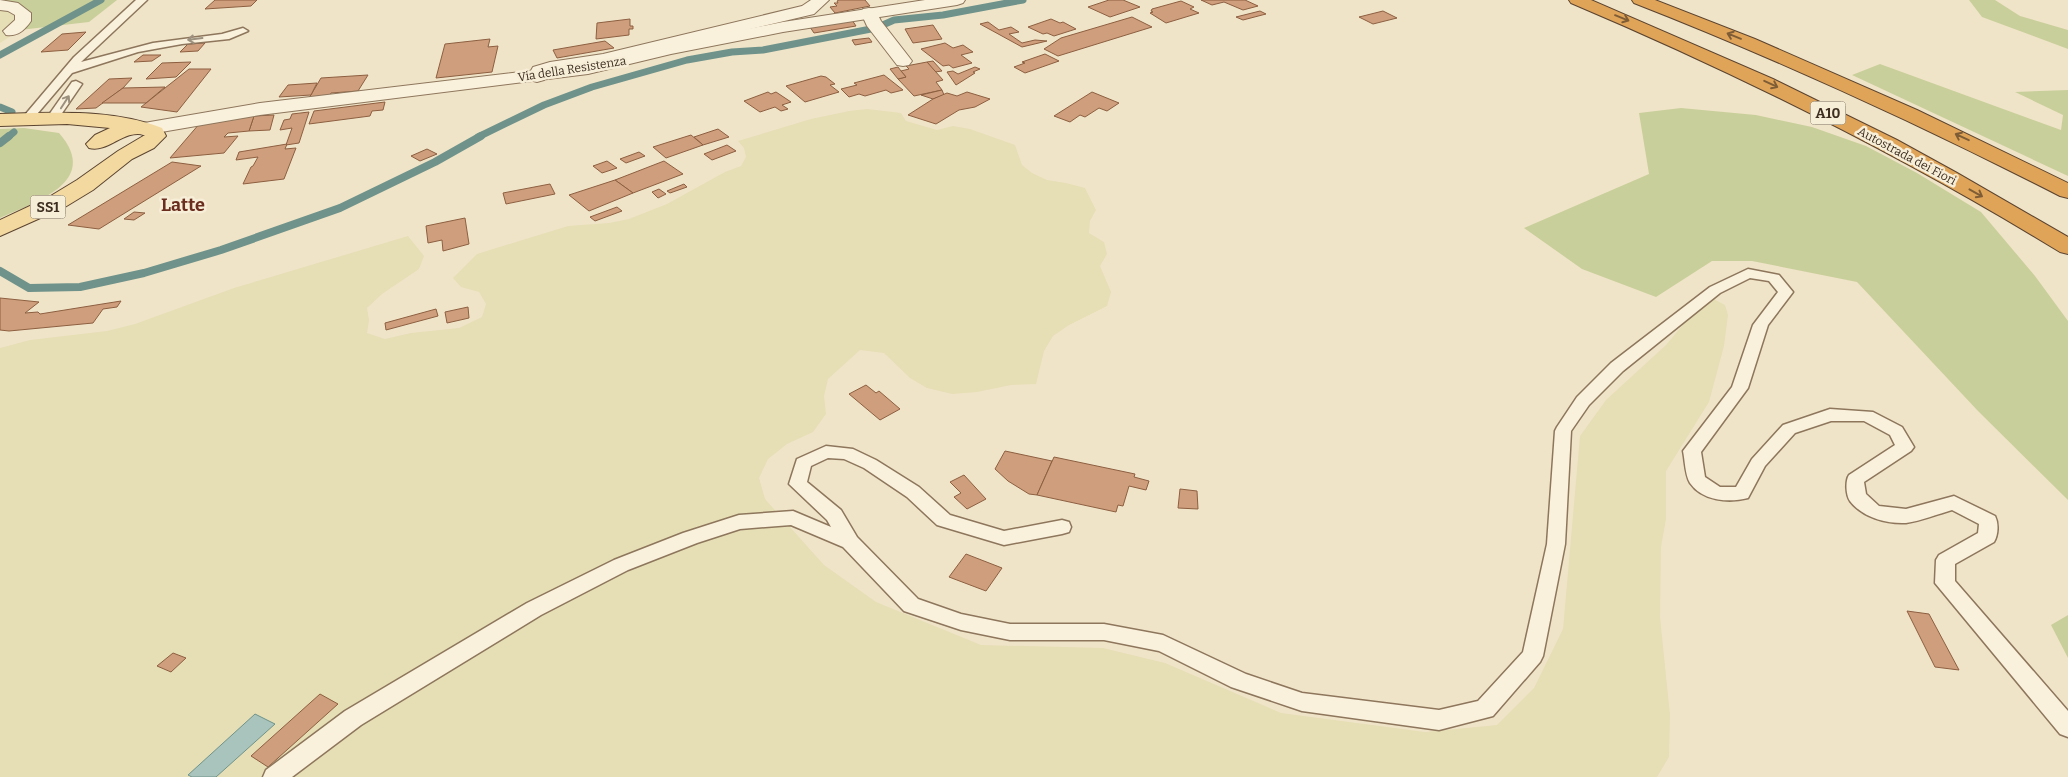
<svg xmlns="http://www.w3.org/2000/svg" width="2068" height="777" font-family="Bitter,serif">
<rect width="100%" height="100%" fill="#f0e4c8"/>
<!-- farmland -->
<g fill="#e6deb5">
<polygon points="0,8 19,10 20,30 0,43"/>
<polygon points="867,109 901,113 906,121 937,130 953,126 970,129 1015,145 1022,165 1032,173 1047,180 1066,183 1085,188 1096,210 1090,221 1089,233 1104,242 1107,254 1100,266 1111,292 1107,306 1069,325 1053,336 1044,351 1036,384 1011,385 977,392 952,394 927,388 910,378 884,353 860,350 828,379 824,396 826,414 813,432 787,444 768,459 759,478 765,499 824,565 876,602 981,645 1103,648 1165,663 1281,713 1425,732 1497,725 1534,688 1563,629 1580,436 1606,400 1666,345 1702,302 1710,297 1725,305 1728,315 1724,346 1709,402 1666,471 1666,519 1661,547 1660,617 1670,715 1669,757 1657,777 0,777 0,348 30,340 107,331 135,324 234,288 408,236 424,256 419,269 382,294 367,308 369,320 367,333 385,339 411,333 459,328 482,317 486,304 479,292 461,287 453,278 477,254 568,226 609,223 629,219 667,204 725,172 741,166 746,157 744,148 738,141 811,119 849,111"/>
</g>
<!-- green -->
<g fill="#c9cf9b">
<polygon points="0,0 117,0 89,22 20,30 19,10"/>
<polygon points="1969,0 1995,0 2020,16 2068,30 2068,49 1982,17"/>
<polygon points="1880,64 2061,130 2063,115 2015,92 2068,90 2068,176 1852,75"/>
<polygon points="1681,108 1756,115 1812,127 1866,146 1917,173 1981,212 2035,276 2068,321 2068,500 1978,411 1857,282 1752,261 1712,261 1656,297 1582,269 1524,228 1649,174 1639,113"/>
<path d="M24 128 59 133C102 182 35 202 0 218V129Z"/>
<polygon points="2068,615 2068,658 2051,625"/>
</g>
<!-- water -->
<polygon fill="#a9c4bc" stroke="#6f938a" points="255,714 275,724 216,777 192,777 188,775"/>
<g fill="none" stroke-linecap="round" stroke-linejoin="round">
<!-- stream-far1 -->
<g stroke="#6f938a" stroke-width="7">
<polyline points="0,55 101,0"/>
<polyline points="0,107 12,112"/>
<polyline points="8,137 14,132"/>
<polyline points="478,137 544,105 592,87 687,60 732,52 763,50 876,28 894,20 943,15 1023,0"/>
</g>
<!-- stream -->
<g stroke="#6f938a" stroke-width="8">
<polyline points="0,143 9,136"/>
<polyline points="0,271 29,288 80,287 144,273 221,250 340,208 435,162 481,136"/>
</g>
</g>
<!-- building -->
<g fill="#cf9f7d" stroke="#8d5f41">
<polygon points="215,0 257,0 251,6 205,9"/>
<polygon points="839,0 865,0 870,6 835,13 830,7 837,6 834,3 838,3 837,1"/>
<polygon points="1109,0 1123,0 1140,7 1110,17 1088,7"/>
<polygon points="1201,0 1245,0 1258,6 1243,10 1224,2 1212,5"/>
<polygon points="1181,1 1194,7 1190,9 1199,13 1166,23 1150,13 1153,12 1151,11 1152,9"/>
<polygon points="1260,11 1266,14 1243,20 1236,17"/>
<polygon points="1383,11 1397,18 1373,24 1359,17"/>
<polygon points="1132,17 1152,27 1058,56 1044,49 1061,38"/>
<polygon points="630,19 630,26 633,26 633,29 629,29 629,35 596,39 597,23"/>
<polygon points="1051,19 1060,23 1063,22 1076,29 1054,36 1047,33 1043,34 1028,27"/>
<polygon points="852,20 856,26 814,33 810,27"/>
<polygon points="988,22 999,30 1011,27 1019,32 1009,34 1022,43 1035,40 1047,41 1022,47 980,24"/>
<polygon points="933,25 942,39 913,43 905,29"/>
<polygon points="86,32 68,50 41,52 62,34"/>
<polygon points="869,38 872,42 855,45 852,40"/>
<polygon points="490,39 488,47 498,46 492,72 436,78 445,44"/>
<polygon points="605,41 614,48 557,58 553,50"/>
<polygon points="205,43 198,51 180,52 188,44"/>
<polygon points="945,43 953,48 963,45 973,52 961,55 972,63 953,68 949,65 943,66 921,49"/>
<polygon points="1045,54 1059,61 1025,73 1014,67 1025,63 1022,62"/>
<polygon points="143,55 161,55 152,61 134,62"/>
<polygon points="933,61 942,71 935,72 927,62"/>
<polygon points="191,62 176,77 146,79 162,63"/>
<polygon points="927,62 943,80 936,82 942,90 914,96 898,79 906,77 901,71 909,69 906,66"/>
<polygon points="898,67 901,71 906,77 898,79 890,69"/>
<polygon points="975,67 980,69 973,72 975,73 956,85 947,72 953,71 958,74"/>
<polygon points="189,69 211,69 177,112 141,107"/>
<polygon points="368,75 358,91 331,93 329,97 309,98 321,78"/>
<polygon points="884,75 903,90 891,93 886,90 865,96 859,94 849,97 841,89 857,85 854,83"/>
<polygon points="821,76 826,77 835,84 830,85 839,92 805,102 786,86"/>
<polygon points="132,78 123,88 96,108 76,109 109,79"/>
<polygon points="317,83 311,95 279,97 288,85"/>
<polygon points="165,87 146,103 102,103 123,88"/>
<polygon points="942,90 944,95 933,99 921,95"/>
<polygon points="768,92 771,94 776,92 791,102 782,105 788,109 781,111 775,107 760,112 744,101"/>
<polygon points="967,92 990,99 975,107 959,110 936,124 908,115 933,99 947,93 957,96"/>
<polygon points="1092,92 1119,103 1107,111 1099,108 1085,117 1080,115 1070,122 1054,116"/>
<polygon points="385,102 383,110 372,111 370,116 309,124 314,111"/>
<polygon points="309,112 299,143 286,145 292,128 280,130 284,120 290,119 292,114"/>
<polygon points="274,115 270,130 249,131 254,116"/>
<polygon points="254,116 249,131 228,133 224,137 238,136 224,153 170,158 200,123"/>
<polygon points="718,129 729,137 703,145 694,137"/>
<polygon points="691,135 703,145 666,158 653,147"/>
<polygon points="287,144 285,149 296,148 284,179 243,184 251,167 253,166 258,157 236,160 239,152"/>
<polygon points="727,145 736,151 712,160 704,154"/>
<polygon points="427,149 437,154 420,161 411,156"/>
<polygon points="639,152 645,156 626,163 620,159"/>
<polygon points="607,161 617,168 602,173 593,166"/>
<polygon points="664,161 683,174 633,193 615,180"/>
<polygon points="172,162 201,166 99,229 68,225"/>
<polygon points="615,180 633,193 589,211 569,195"/>
<polygon points="550,184 555,194 506,204 503,193"/>
<polygon points="684,184 687,187 670,193 667,191"/>
<polygon points="659,189 666,194 658,198 652,192"/>
<polygon points="617,207 622,211 595,221 590,217"/>
<polygon points="134,212 145,213 134,220 124,219"/>
<polygon points="465,218 469,244 443,251 442,240 428,243 426,226"/>
<polygon points="0,298 39,302 25,313 38,312 40,314 121,301 117,307 103,309 93,323 9,331 0,330"/>
<polygon points="468,307 469,318 447,323 445,312"/>
<polygon points="436,309 438,316 386,330 385,323"/>
<polygon points="866,385 876,393 879,391 900,409 880,420 849,394"/>
<polygon points="1005,451 1052,461 1037,495 1029,494 1008,481 995,469"/>
<polygon points="1054,457 1135,474 1134,477 1149,481 1146,490 1129,486 1123,506 1118,505 1116,512 1037,495"/>
<polygon points="964,475 986,499 967,509 954,497 961,493 950,482"/>
<polygon points="1180,489 1197,491 1198,509 1178,508"/>
<polygon points="966,554 1002,568 986,591 949,577"/>
<polygon points="1907,611 1929,614 1959,670 1935,667"/>
<polygon points="173,653 186,658 171,672 157,666"/>
<polygon points="320,694 338,704 268,767 251,756"/>
</g>
<g fill="none" stroke-linecap="round" stroke-linejoin="round">
<!-- service casing -->
<g stroke="#8d765c" stroke-width="3">
<g id="service">
<polygon points="136,0 147,0 81,62 153,43 222,34 243,28 248,31 229,39 182,44 138,52 72,73 32,120 24,120 22,118 24,116 74,57"/>
<polygon points="76,81 82,84 58,119 52,122 48,121 46,119 72,82"/>
<path d="M1748 269 1779 275 1793 292 1768 325 1748 388 1701 452 1705 477 1720 487H1736L1752 459 1783 425 1830 409 1873 412 1902 427 1914 447 1911 451 1864 482 1866 494 1879 506 1906 509 1954 496 1995 516C1999 524 1998 535 1994 542L1955 564V581L2068 711V737L2060 734 1935 583 1936 560 1939 555 1978 533 1979 524 1952 510C1938 514 1921 521 1906 523 1886 524 1862 517 1850 501 1846 495 1845 481 1849 475L1895 445 1890 435 1864 421H1831L1795 433 1765 466 1748 498C1729 503 1702 501 1690 483 1685 475 1685 460 1683 451L1732 387 1753 325 1778 292 1769 281 1750 278 1720 293 1623 371 1589 405 1571 431 1565 544 1543 656 1540 662 1493 716 1439 730 1302 711 1231 687 1159 651 1104 640H1010L961 630 904 611 843 547 791 525 740 529 697 543 628 570 541 615 361 725 292 777H263L266 770 345 711 527 603 614 560 683 533 739 515 793 511 831 527 827 520 789 484 797 459 826 446 853 449 876 460 919 487 950 515 1004 531 1062 520 1069 522 1071 527 1069 532 1062 534 1004 545 937 525 907 497 864 468 844 459 828 458 811 466 807 482 841 510 857 537 918 599 961 614 1010 624H1104L1163 635 1246 674 1302 693 1439 710 1478 701 1523 652 1547 544 1555 431 1557 427 1577 397 1611 363 1710 287Z"/>
</g>
</g>
<!-- minor casing -->
<g stroke="#8d765c" stroke-width="2">
<g id="minor">
<path d="M0 0 18 3 31 13V21C25 30 17 37 6 35L3 31 15 20V15L8 11 0 10Z"/>
<polygon points="811,0 829,0 814,14 603,64 554,72 547,74 544,80 537,82 530,80 528,76 533,67 550,62 603,54 802,6"/>
<polygon points="869,8 875,9 881,21 909,57 912,61 909,65 903,66 897,65 867,26 861,13 863,9"/>
</g>
</g>
<!-- tertiary casing -->
<g stroke="#8d765c" stroke-width="2">
<polygon id="tertiary" points="925,0 965,0 963,3 957,5 783,32 671,54 588,74 260,115 144,135 137,133 134,129 137,125 144,123 260,103 588,64 671,44 783,22"/>
</g>
<!-- primary casing -->
<g stroke="#5b4430" stroke-width="2">
<path id="primary" d="M33 113C75 112 123 112 162 128L166 136 154 148 132 159 93 190 65 207 0 236V220L49 197 77 180 118 151 145 135C123 129 109 153 89 148L86 144 95 135 110 128 67 124 0 126V114Z"/>
</g>
<!-- motorway casing -->
<g stroke="#5b4430" stroke-width="2">
<g id="motorway">
<path d="M1569 0H1591L1773 79 1897 140 1957 173 2068 237V254L2060 252C1903 156 1741 75 1571 3Z"/>
<path d="M1632 0H1655L1755 39 1917 110 2068 183V198L2060 196C1921 125 1780 60 1634 3Z"/>
</g>
</g>
<!-- service -->
<use href="#service" fill="#faf1dc" fill-rule="evenodd"/>
<!-- minor -->
<use href="#minor" fill="#faf1dc" fill-rule="evenodd"/>
<!-- tertiary -->
<use href="#tertiary" fill="#faf1dc" fill-rule="evenodd"/>
<!-- primary -->
<use href="#primary" fill="#f3d9a0" fill-rule="evenodd"/>
<!-- motorway -->
<use href="#motorway" fill="#e0a458" fill-rule="evenodd"/>
</g>
<!-- one-way arrows -->
<defs><path id="oneway-shaft" d="M-6 0H5M1.5-3L5.5 0L1.5 3" fill="none" stroke-width="1.6" stroke-linecap="round" stroke-linejoin="round" transform="scale(1.25)"/></defs>
<g stroke="#7e5d36">
<use href="#oneway-shaft" transform="translate(1622 18) rotate(22)"/>
<use href="#oneway-shaft" transform="translate(1734 36) rotate(-158)"/>
<use href="#oneway-shaft" transform="translate(1771 84) rotate(25)"/>
<use href="#oneway-shaft" transform="translate(1962 137) rotate(-155)"/>
<use href="#oneway-shaft" transform="translate(1976 193) rotate(29)"/>
</g>
<g stroke="#9c907e">
<use href="#oneway-shaft" transform="translate(195 39) rotate(173)"/>
<use href="#oneway-shaft" transform="translate(65 102) rotate(-57)"/>
</g>
<g text-anchor="middle" dominant-baseline="central" stroke-width="5" stroke-linejoin="round" paint-order="stroke">
<!-- far-street labels -->
<g font-size="12" fill="#3d2e20" stroke="#f7eed8">
<text transform="translate(572 69) rotate(-9)">Via della Resistenza</text>
<text transform="translate(1907 156) rotate(28)">Autostrada dei Fiori</text>
</g>
<!-- shield labels -->
<g fill="#f7eed8" stroke="#756857" stroke-width="1">
<rect x="1810.5" y="101.5" width="35" height="23" rx="4"/>
<rect x="30.5" y="195.5" width="35" height="23" rx="4"/>
</g>
<g font-size="14" font-weight="bold" fill="#3d2e20">
<text x="1828" y="113">A10</text>
<text x="48" y="207">SS1</text>
</g>
<!-- quarter labels -->
<g font-size="18" font-weight="bold" fill="#6b2e1e" stroke="#f7eed8">
<text x="183" y="205">Latte</text>
</g>
</g>
</svg>
